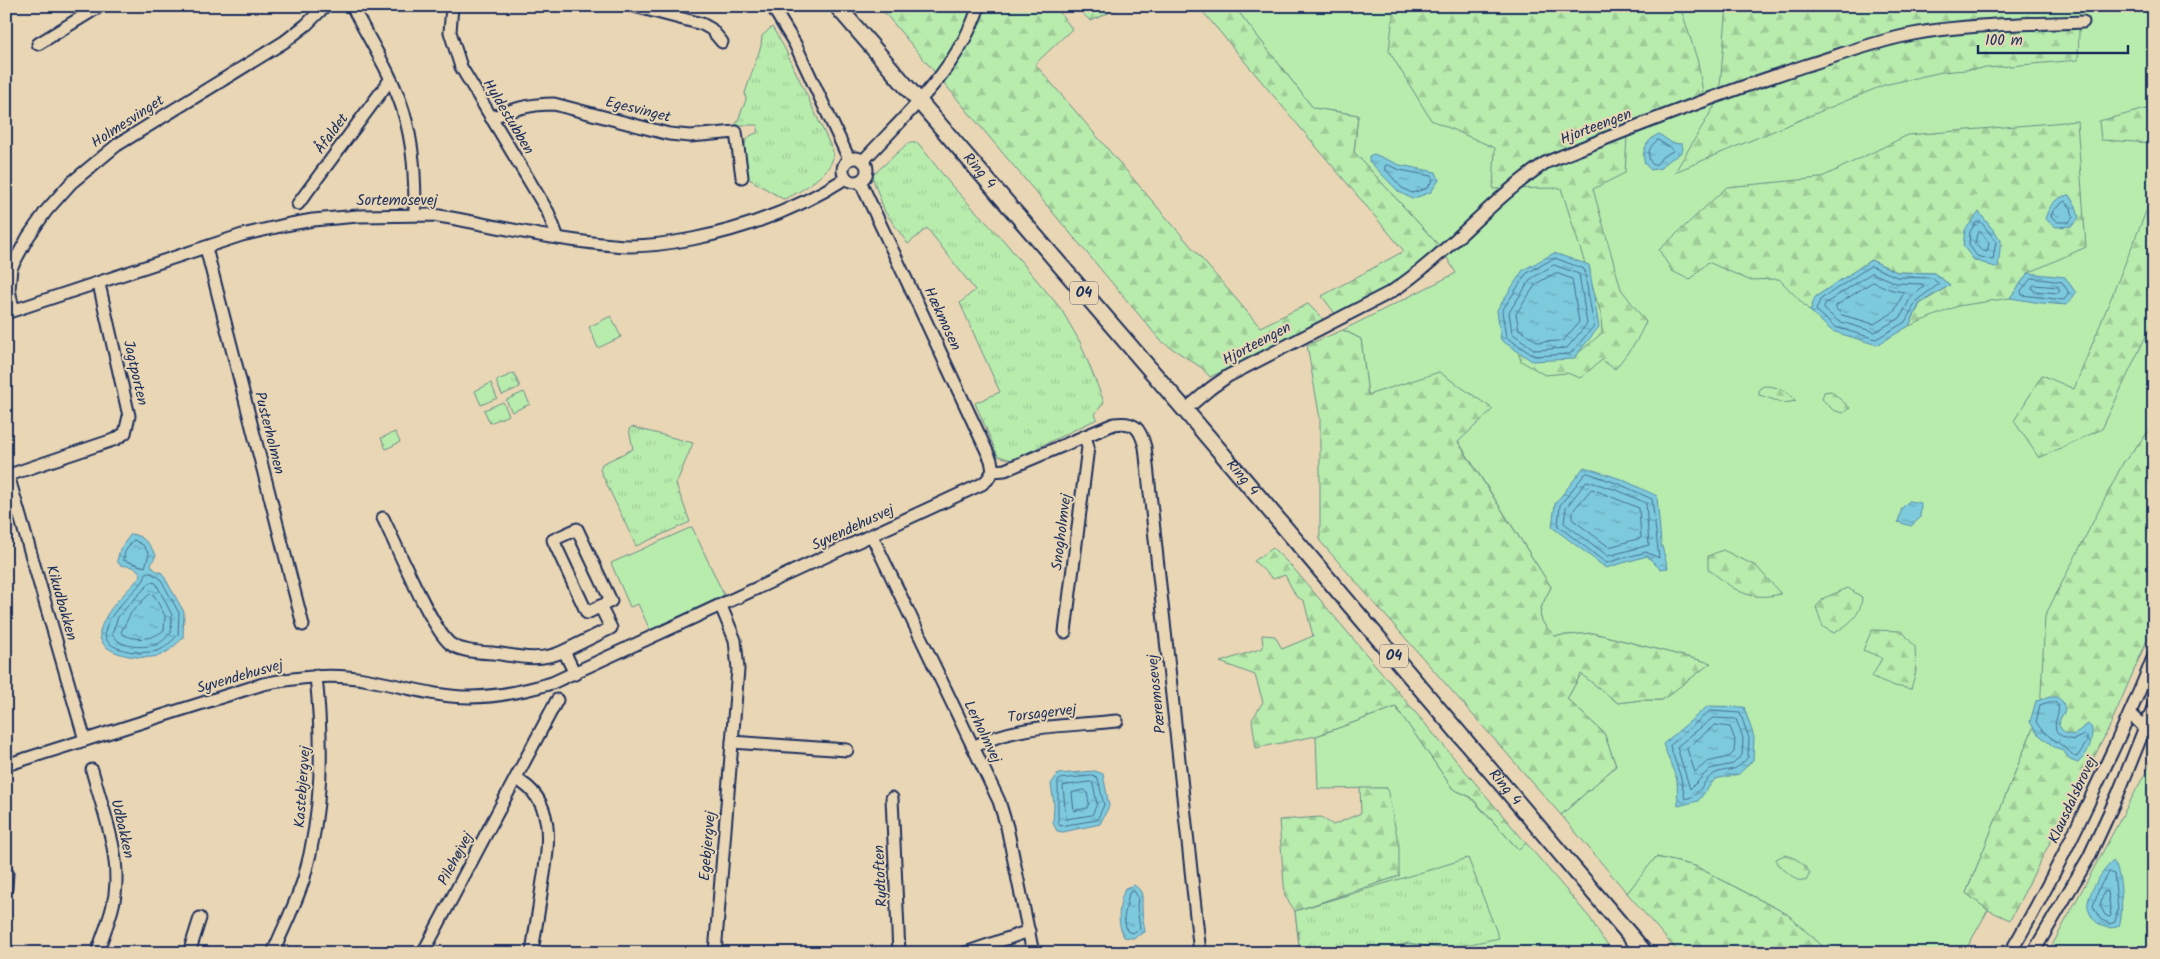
<svg xmlns="http://www.w3.org/2000/svg" width="2160" height="959" font-family="Kalam,sans-serif">
<defs>
<pattern id="forest-firs" width="22" height="20" patternUnits="userSpaceOnUse" patternTransform="scale(1.25)"><rect width="22" height="20" fill="#b8ecad"/><path d="M5 1l3.5 6h-7zM16 11l3.5 6h-7z" fill="#9ecb97"/></pattern>
<pattern id="park-tufts" width="24" height="20" patternUnits="userSpaceOnUse" patternTransform="scale(1.25)"><rect width="24" height="20" fill="#b8ecad"/><path d="M3 7l-1-3M5 7V3M7 7l1-3M15 17l-1-3M17 17v-4M19 17l1-3" fill="none" stroke="#9ecb97"/></pattern>
<pattern id="water-ripples" width="26" height="14" patternUnits="userSpaceOnUse" patternTransform="scale(1.25)"><rect width="26" height="14" fill="#7ecadd"/><path d="M2 4q2-2 4 0t4 0M15 11q2-2 4 0t4 0" fill="none" stroke="#66a4b6"/></pattern>
</defs>
<rect width="100%" height="100%" fill="#e9d6b4"/>
<filter id="ink" filterUnits="userSpaceOnUse"><feTurbulence type="fractalNoise" baseFrequency=".02" numOctaves="2"/><feDisplacementMap in="SourceGraphic" scale="10" xChannelSelector="R" yChannelSelector="G"/><feConvolveMatrix kernelMatrix="1 2 1 2 8 2 1 2 1" color-interpolation-filters="sRGB"/></filter>
<g filter="url(#ink)">
<!-- grass -->
<g fill="#b8ecad" stroke="#6a8e86">
<path d="M1234 6H2154V425L2123 463 2040 711 1966 893 1988 910 1964 953H1830L1787 914 1695 866 1657 857 1627 893 1561 815 1616 766 1604 733 1567 699 1581 674 1618 703 1641 700H1662L1710 663 1593 633 1555 636C1533 616 1539 611 1551 587L1458 441 1492 409 1368 395 1361 339 1343 330 1456 273 1441 248 1354 152 1358 115 1313 108Z"/>
<polygon points="611,316 621,337 598,348 589,327"/>
<polygon points="491,383 497,398 481,405 475,391"/>
<polygon points="524,392 530,404 512,412 506,400"/>
<polygon points="692,527 724,595 650,630 638,604 630,607 611,563"/>
<polygon points="1396,707 1453,789 1470,797 1519,850 1526,843 1590,918 1602,938 1615,953 1506,953 1505,950 1482,953 1446,953 1446,949 1392,949 1391,953 1300,953 1295,911 1399,876 1387,788 1318,789 1316,736"/>
<polygon points="2154,757 2154,953 2048,953"/>
</g>
<!-- forest -->
<g fill="url(#forest-firs)" stroke="#6a8e86">
<polygon points="879,6 1055,6 1072,29 1035,64 1260,327 1308,304 1326,322 1210,377 1202,368 1161,341"/>
<polygon points="1074,6 1123,6 1091,21"/>
<polygon points="1198,6 1234,6 1313,108 1358,115 1354,152 1441,248 1395,284 1336,315 1322,296 1404,251"/>
<polygon points="1394,6 1680,6 1698,62 1703,93 1653,118 1627,135 1625,173 1593,189 1621,289 1646,322 1636,342 1615,369 1602,360 1580,378 1567,373 1545,375 1521,361 1516,346 1544,353 1575,356 1602,333 1601,314 1561,188 1493,189 1495,148 1431,120 1389,51"/>
<polygon points="1727,6 1943,6 1945,8 2047,11 2046,6 2080,6 2078,60 1942,72 1884,85 1675,172 1719,98"/>
<polygon points="2154,107 2154,143 2101,140 2099,121"/>
<polygon points="2077,121 2086,247 2028,273 2010,298 1958,306 1909,326 1920,304 1950,285 1934,273 1897,272 1871,260 1816,297 1810,311 1779,279 1749,280 1708,262 1690,280 1672,271 1659,250 1727,187 1820,178 1908,135"/>
<polygon points="2154,192 2154,319 2102,429 2039,458 2014,421 2042,375 2074,389"/>
<path d="M1343 330 1361 339 1368 395 1439 372 1493 409 1458 442 1551 587C1539 611 1533 616 1555 636L1593 633 1711 663 1662 700H1641L1618 703 1581 674 1567 699 1604 733 1616 766 1561 815 1320 541V419L1307 345Z"/>
<path d="M1764 386C1778 386 1786 391 1796 401L1784 403 1759 395V389Z"/>
<polygon points="1831,391 1850,408 1843,413 1833,410 1822,399 1824,392"/>
<polygon points="2154,425 2154,624 2109,728 2010,920 1988,910 1966,893 2040,711 2045,616 2123,463"/>
<polygon points="1273,548 1294,569 1526,843 1519,850 1471,797 1453,789 1396,707 1316,736 1256,748 1252,720 1263,702 1255,675 1220,662 1263,648 1262,635 1275,636 1282,649 1313,636 1304,601 1296,596 1285,575 1273,579 1254,561"/>
<path d="M1723 550 1756 566 1781 594C1746 602 1734 589 1708 569V556Z"/>
<path d="M1848 588 1862 597C1861 616 1849 624 1834 633L1823 627 1816 607 1824 598Z"/>
<polygon points="1872,630 1902,631 1915,647 1916,671 1911,689 1895,686 1872,677 1882,658 1863,650"/>
<polygon points="1360,788 1387,788 1399,846 1399,876 1295,911 1285,896 1279,820 1321,817 1333,825 1361,813"/>
<path d="M1784 855C1797 858 1803 863 1810 873L1806 881 1797 880 1777 864 1776 859Z"/>
<polygon points="1656,857 1695,866 1787,914 1830,953 1679,953 1627,893"/>
<polygon points="1408,943 1446,949 1446,953 1391,953 1391,949"/>
</g>
<!-- park -->
<g fill="url(#park-tufts)" stroke="#6a8e86">
<path d="M772 27 784 47 832 149C833 152 834 155 833 157 832 172 796 196 783 199L746 177C744 162 738 137 757 133L758 125H736L746 100 745 93 761 46 762 36Z"/>
<polygon points="908,143 918,143 951,185 1004,241 1061,309 1080,342 1104,402 1095,414 1097,419 1012,460 998,456 975,403 1000,392 960,303 975,290 927,228 908,244 885,212 873,179 873,175"/>
<polygon points="514,373 520,387 502,395 496,381"/>
<polygon points="503,402 509,415 490,423 484,410"/>
<polygon points="632,427 693,443 676,484 690,522 636,546 600,470 602,464 633,449 629,429"/>
<polygon points="395,432 400,442 386,449 381,438"/>
<polygon points="1468,858 1499,938 1446,949 1408,943 1392,949 1391,953 1300,953 1295,911"/>
</g>
<!-- water -->
<g fill="url(#water-ripples)" stroke="#568caa">
<path d="M1659 134 1672 143 1682 144 1683 149C1678 159 1668 157 1661 168L1651 170C1637 160 1644 140 1659 134Z"/>
<polygon points="1374,154 1400,165 1436,172 1439,180 1431,192 1412,199 1399,192 1369,161 1369,156"/>
<path d="M2069 195 2076 206 2079 218 2072 226 2056 227 2045 219C2049 206 2055 197 2069 195Z"/>
<polygon points="1979,212 2001,240 1998,268 1974,260 1963,246 1965,230"/>
<polygon points="1554,253 1589,265 1599,327 1573,359 1532,361 1501,340 1497,310 1523,270"/>
<polygon points="1871,260 1897,272 1934,273 1950,285 1920,303 1909,326 1877,345 1832,331 1810,311 1815,297"/>
<polygon points="2028,273 2065,277 2076,293 2067,305 2041,303 2010,298"/>
<polygon points="1584,467 1621,479 1657,496 1661,543 1668,568 1660,569 1647,556 1606,568 1552,527 1555,504"/>
<polygon points="1909,501 1921,503 1920,518 1911,526 1898,522 1902,508"/>
<path d="M131 534C144 536 149 544 156 555L151 565 155 570 162 573 184 612 183 638C176 644 169 652 161 655 146 661 96 656 100 632 105 609 126 593 141 576 138 565 129 567 120 565L117 561 120 549Z"/>
<path d="M2050 697H2057L2063 702 2065 711 2060 719 2059 726 2065 733 2073 735 2088 724 2092 728C2092 744 2089 752 2078 763L2070 760 2063 750 2054 747 2037 733 2030 722 2036 701Z"/>
<polygon points="1708,706 1744,707 1754,737 1753,760 1739,774 1715,779 1698,801 1678,806 1677,780 1663,744"/>
<polygon points="1095,771 1103,774 1109,806 1100,824 1063,832 1057,831 1053,823 1054,804 1051,784 1058,774"/>
<path d="M2113 861C2122 871 2124 913 2119 926 2104 933 2086 918 2088 902 2091 888 2103 870 2113 861Z"/>
<path d="M1134 885C1144 892 1142 896 1142 907 1142 915 1144 924 1145 932L1133 938 1124 937C1116 921 1119 905 1125 888Z"/>
</g>
<g fill="none" stroke-linecap="round" stroke-linejoin="round">
<!-- shore -->
<g stroke="#436d91" stroke-width="1">
<path d="M1658 140 1672 149 1673 151 1662 157 1657 164 1653 165C1645 156 1649 146 1658 140Z"/>
<polygon points="1388,165 1400,170 1431,176 1433,180 1427,188 1412,193 1402,188 1385,169 1385,166"/>
<polygon points="2065,201 2071,208 2073,217 2069,222 2058,222 2051,217 2053,211"/>
<polygon points="1977,222 1981,222 1996,241 1993,260 1977,256 1969,245 1970,232"/>
<polygon points="1978,232 1981,232 1989,243 1987,252 1981,250 1975,244"/>
<polygon points="1555,258 1584,269 1594,326 1570,354 1534,356 1506,337 1502,311 1526,274"/>
<polygon points="1554,265 1579,274 1587,324 1567,348 1535,350 1512,333 1509,312 1531,279"/>
<polygon points="1871,266 1897,277 1932,278 1939,284 1917,300 1905,322 1876,339 1835,327 1816,310 1820,300"/>
<polygon points="1556,273 1572,279 1579,322 1563,341 1538,342 1519,329 1516,314 1536,284"/>
<polygon points="1872,273 1896,283 1922,284 1924,287 1911,297 1900,318 1875,332 1838,321 1824,309 1825,304"/>
<polygon points="2032,278 2062,282 2069,293 2064,300 2022,295 2021,291"/>
<polygon points="1873,282 1892,290 1904,292 1894,312 1874,324 1842,315 1836,309 1836,306"/>
<polygon points="2034,285 2058,287 2060,291 2058,293 2034,291 2032,288"/>
<polygon points="1588,473 1619,484 1652,499 1659,558 1646,552 1606,563 1558,526 1560,505 1585,474"/>
<polygon points="1587,481 1617,490 1646,503 1649,545 1608,556 1564,523 1566,508"/>
<polygon points="1592,489 1639,508 1641,538 1609,547 1573,520 1573,511"/>
<polygon points="134,540 143,545 149,554 145,567 123,560 125,552"/>
<path d="M149 572 160 578 179 613 178 635C173 640 166 647 160 650 148 655 107 653 105 635 104 617 133 593 144 580L146 573Z"/>
<path d="M151 582 156 583 172 615 171 633C167 637 161 643 155 645 141 648 120 648 112 634L118 617 125 609Z"/>
<path d="M150 594 154 595 165 616 164 630C152 640 136 641 122 634L121 632 131 613Z"/>
<path d="M2050 702H2055C2068 712 2038 732 2073 740L2084 735 2087 736V742L2077 757 2074 756C2062 743 2045 737 2036 722L2040 705Z"/>
<path d="M1710 711 1740 713 1749 738 1748 757C1732 776 1730 766 1714 774 1701 781 1702 796 1685 799L1681 778 1670 746Z"/>
<polygon points="1713,718 1736,719 1743,738 1742,755 1733,764 1710,769 1690,789 1677,747"/>
<polygon points="1715,725 1730,727 1735,740 1734,752 1729,757 1707,762 1695,772 1687,749"/>
<polygon points="1093,776 1098,779 1104,805 1097,820 1060,826 1058,822 1058,781 1061,779"/>
<polygon points="1091,782 1093,784 1097,804 1092,815 1066,819 1063,786"/>
<polygon points="1085,790 1087,792 1089,803 1087,808 1074,811 1072,793"/>
<polygon points="2110,872 2114,874 2118,910 2115,922 2110,924 2100,919 2093,906 2100,886"/>
<polygon points="1134,891 1138,897 1137,907 1140,929 1132,933 1127,931 1124,918 1129,893"/>
<polygon points="2108,892 2111,916 2109,917 2105,915 2100,905 2104,892"/>
</g>
<!-- minor casing -->
<g stroke="#1b2f5e" stroke-width="15">
<g id="minor">
<path d="M352 6C369 40 392 74 403 110 414 145 415 178 415 214"/>
<polyline points="452,6 450,32 461,67 548,212 558,238"/>
<polyline points="634,6 702,24 711,29 722,42"/>
<polyline points="772,6 795,44 849,159"/>
<polyline points="38,44 100,6"/>
<path d="M491 118C513 109 530 104 554 104L669 134 690 136 736 132 742 177"/>
<circle cx="855" cy="170" r="12"/>
<path d="M863 161C907 113 958 69 979 6"/>
<polyline points="860,181 991,460 993,471"/>
<polyline points="298,204 390,80"/>
<polyline points="206,248 303,625"/>
<polyline points="13,310 9,289 11,268 28,237 46,211 71,183 117,145 284,42 306,25 325,6"/>
<path d="M6 313 242 235 285 225 313 220 358 216 434 215C493 225 552 240 613 245 639 248 666 244 692 239 748 228 798 209 846 178"/>
<path d="M1185 410 1211 388 1228 376 1391 292C1447 255 1489 201 1545 163 1630 128 1716 95 1804 66 1840 55 1876 41 1913 34 1969 24 2027 24 2083 22"/>
<path d="M993 471 1005 470 1114 424C1135 421 1140 428 1145 447L1200 953"/>
<polyline points="8,475 85,740"/>
<polyline points="6,476 116,439 125,433 129,416 99,284"/>
<path d="M383 518C395 542 434 635 452 645 465 653 486 652 501 654 524 658 543 661 564 651L575 674"/>
<polygon points="577,529 611,601 587,613 553,540"/>
<polyline points="872,536 999,801 1007,827 1033,953"/>
<polyline points="1065,632 1088,447 1085,436"/>
<polyline points="564,651 611,628 600,606"/>
<polyline points="2130,713 2145,728 2154,731"/>
<polyline points="732,742 847,750"/>
<path d="M973 747C1017 724 1069 726 1117 721"/>
<path d="M6 765 263 684C298 677 333 673 369 680 403 686 435 697 470 697 498 697 525 691 552 683L982 484 987 480 993 471"/>
<path d="M92 770C104 815 125 863 112 909 108 924 102 938 97 953"/>
<path d="M516 779C558 801 548 849 542 887 539 909 535 931 532 953"/>
<polyline points="892,798 899,953"/>
<polyline points="6,888 7,873"/>
<polyline points="189,953 200,918"/>
<path d="M273 953C283 928 296 904 304 878 323 811 323 745 316 676"/>
<polyline points="423,953 557,700"/>
<polyline points="715,953 738,669 735,640 721,606"/>
<polyline points="965,953 1029,931"/>
<path d="M2010 953C2043 897 2072 839 2099 780 2118 739 2138 698 2154 655"/>
<polyline points="2033,953 2089,857 2118,794 2154,705"/>
</g>
</g>
<!-- major casing -->
<g stroke="#1b2f5e" stroke-width="19">
<g id="major">
<path id="s1" d="M837 6 1185 410 1645 953"/>
</g>
</g>
<!-- minor -->
<use href="#minor" stroke="#e9d6b4" stroke-width="11"/>
<!-- major -->
<use href="#major" stroke="#e9d6b4" stroke-width="15"/>
</g>
</g>
<g text-anchor="middle" dominant-baseline="central" stroke-width="4" stroke-linejoin="round" paint-order="stroke">
<!-- shield labels -->
<g fill="#e9d6b4" stroke="#596178" stroke-width="1">
<rect x="1070" y="281.5" width="28" height="23" rx="4"/>
<rect x="1380" y="644.5" width="28" height="23" rx="4"/>
</g>
<g font-size="14" font-weight="bold" fill="#1b2f5e">
<text x="1084" y="293">O4</text>
<text x="1394" y="656">O4</text>
</g>
<!-- street labels -->
<g font-size="15" fill="#1b2f5e" stroke="#e9d6b4">
<text transform="translate(638 110) rotate(14)">Egesvinget</text>
<text transform="translate(508 117) rotate(59)">Hyldestubben</text>
<text transform="translate(128 122) rotate(-33)">Holmesvinget</text>
<text transform="translate(1596 127) rotate(-21)">Hjorteengen</text>
<text transform="translate(332 134) rotate(-54)">Åfaldet</text>
<text stroke="none"><textPath href="#s1" startOffset="218">Ring 4</textPath></text>
<text x="397" y="201">Sortemosevej</text>
<text transform="translate(942 319) rotate(65)">Hækmosen</text>
<text transform="translate(1257 344) rotate(-28)">Hjorteengen</text>
<text transform="translate(135 373) rotate(77)">Jagtporten</text>
<text transform="translate(269 433) rotate(76)">Pusterholmen</text>
<text stroke="none"><textPath href="#s1" startOffset="622">Ring 4</textPath></text>
<text transform="translate(853 528) rotate(-25)">Syvendehusvej</text>
<text transform="translate(1062 532) rotate(-83)">Snogholmvej</text>
<text transform="translate(61 603) rotate(74)">Kikudbakken</text>
<text transform="translate(240 677) rotate(-16)">Syvendehusvej</text>
<text transform="translate(1157 694) rotate(-96)">Pæremosevej</text>
<text transform="translate(1042 714) rotate(-7)">Torsagervej</text>
<text transform="translate(982 732) rotate(64)">Lerholmvej</text>
<text transform="translate(303 787) rotate(-86)">Kastebjergvej</text>
<text stroke="none"><textPath href="#s1" startOffset="1028">Ring 4</textPath></text>
<text transform="translate(2073 800) rotate(-65)">Klausdalsbrovej</text>
<text transform="translate(122 829) rotate(77)">Udbakken</text>
<text transform="translate(708 846) rotate(-85)">Egebjergvej</text>
<text transform="translate(456 859) rotate(-62)">Pilehøjvej</text>
<text transform="translate(881 876) rotate(-93)">Rydtoften</text>
</g>
</g>
<!-- margin -->
<rect width="2160" height="959" fill="none" stroke="#e9d6b4" stroke-width="25"/>
<rect x="12" y="12" width="2135" height="934" fill="none" stroke="#1b2f5e" stroke-width="2" filter="url(#ink)"/>
<!-- scale -->
<path d="M1978 45v8h150v-8" fill="none" stroke="#1b2f5e" stroke-width="2.5"/>
<text x="1985" y="45" font-size="15" fill="#1b2f5e" stroke="#e9d6b4" stroke-width="4" paint-order="stroke">100 m</text>
</svg>
